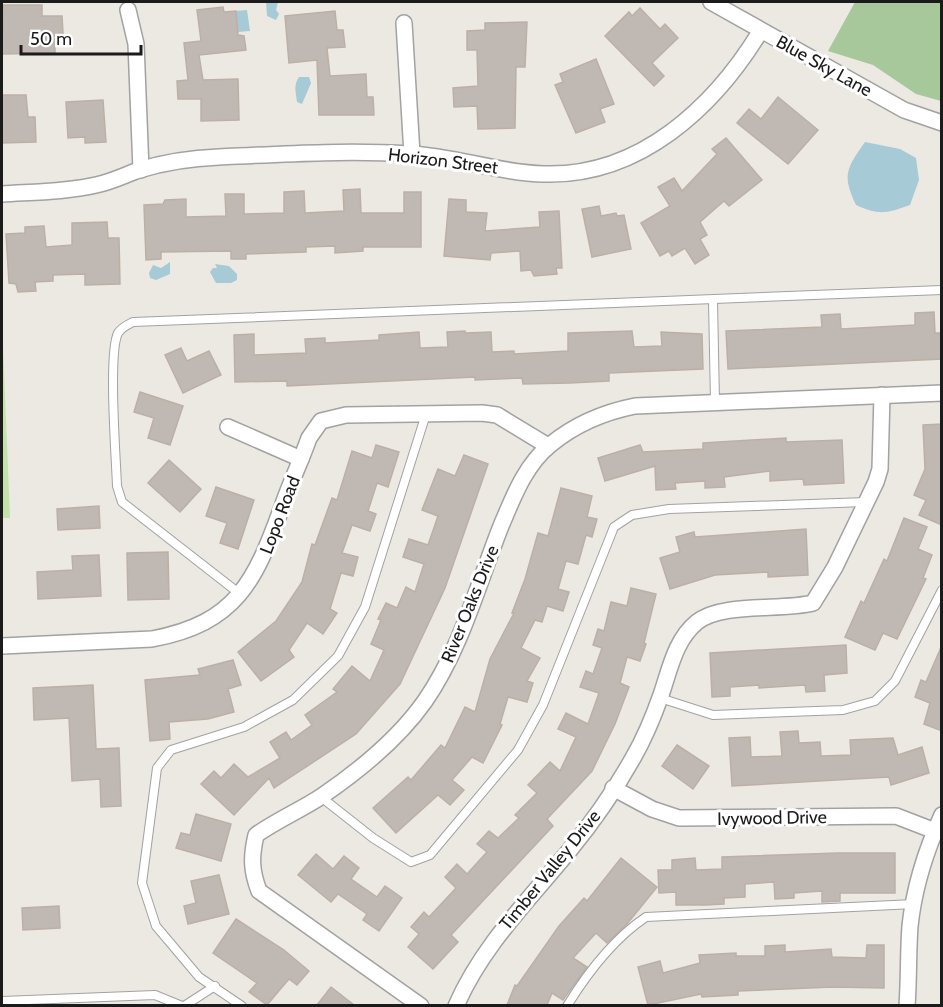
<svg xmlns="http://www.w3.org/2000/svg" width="943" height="1007" font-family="Cabin,sans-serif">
<rect width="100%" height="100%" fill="#ece9e2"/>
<!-- grass -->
<polygon fill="#c4e3ab" points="2,321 10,518 2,518"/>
<!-- forest -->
<polygon fill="#a6c89a" points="855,2 941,2 941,101 916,94 873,65 828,51"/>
<!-- water -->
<g fill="#a6cad6">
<polygon points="266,2 278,2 276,10 279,14 276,20 267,16"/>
<polygon points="247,10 250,31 238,32 236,11"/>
<path d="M299 77H309L311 83 302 104 297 102C296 92 293 86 299 77Z"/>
<path d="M865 142 900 149 916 158 919 180 910 205C887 213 880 216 856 205 842 175 846 169 865 142Z"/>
<polygon points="170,262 170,274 156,280 150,278 149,273 153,265 161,268"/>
<polygon points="215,264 229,266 237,274 237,280 231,283 216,283 210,272 213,268 217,268"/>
</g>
<!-- building -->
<g fill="#c0b8b2" stroke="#bcb0a6" stroke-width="1.5">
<polygon points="3,5 42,5 42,16 62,16 63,33 55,34 55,53 2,54"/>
<polygon points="223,7 224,12 236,11 238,35 244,36 246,50 199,55 203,80 238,79 239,120 201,121 201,99 178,99 177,81 188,80 184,43 201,41 197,10"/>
<polygon points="640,8 660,29 665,24 678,38 652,63 664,76 654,86 605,36 629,12 632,16"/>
<polygon points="335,11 337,30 343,30 345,47 327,48 330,76 366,74 367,97 373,97 374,115 319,115 317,60 289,63 285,16"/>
<polygon points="527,22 525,67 516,67 515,128 478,129 477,106 454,107 453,88 478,86 477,50 467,50 467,31 485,30 485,23"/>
<polygon points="596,59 614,104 600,109 605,122 576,133 555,85 563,82 560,74"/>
<polygon points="2,95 26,95 28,117 35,117 36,142 2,143"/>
<polygon points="778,97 818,130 788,164 737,123 749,109 761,119"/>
<polygon points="103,100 106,142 85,143 85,137 68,138 66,102"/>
<polygon points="726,138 762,180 729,206 724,201 700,222 707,235 700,239 709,255 695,264 685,248 672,256 669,251 660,256 641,223 670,206 658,187 674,178 682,191 717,154 712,149"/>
<polygon points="360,189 361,213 404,213 404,192 421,192 421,247 363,247 363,251 335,253 335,246 306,247 306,252 246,254 246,259 231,259 231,251 161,252 161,259 146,260 144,205 163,204 165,200 186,199 186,217 226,216 225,194 244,194 244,214 284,213 284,192 304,191 305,213 344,211 343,190"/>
<polygon points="449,199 466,200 466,212 487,213 485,231 540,227 539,212 559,211 562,268 556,268 557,274 534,276 531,270 521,271 520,251 491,253 490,260 444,256"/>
<polygon points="599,206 601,216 616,213 617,216 624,215 631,249 592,257 582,209"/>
<polygon points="107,222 108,238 119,238 120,284 85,285 85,274 53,275 53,281 35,282 36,291 18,292 16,284 9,283 6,234 25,233 25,227 44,226 46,247 72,245 72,223"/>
<polygon points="934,312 935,333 942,333 942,359 728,369 726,331 822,327 821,315 840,314 841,329 915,325 915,313"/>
<polygon points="465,331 465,333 491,332 492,352 514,351 514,354 568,351 568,333 632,331 634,347 662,346 661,332 702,334 703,369 609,373 609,381 570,383 523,384 522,378 475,380 475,377 287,386 287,381 235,382 234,335 254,334 254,355 306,353 305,339 325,338 325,343 379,340 379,335 419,332 420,348 448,347 447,332"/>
<polygon points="181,348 187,361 209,351 221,375 183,393 165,355"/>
<polygon points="140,392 183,406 170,445 148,438 154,418 134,412"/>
<polygon points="942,424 942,525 919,515 926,500 914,495 925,469 923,425"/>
<polygon points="786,438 786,442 842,440 844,483 804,485 803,479 770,481 770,471 724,477 725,487 705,488 705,481 675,483 676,489 656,490 655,466 605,481 598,458 640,445 643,452 703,449 703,443"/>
<polygon points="376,445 399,452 388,487 377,483 368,511 376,514 370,531 352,525 342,553 358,557 353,576 341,573 330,609 337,613 323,634 307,623 289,650 294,657 261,681 238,652 276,621 302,582 312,544 315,545 332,498 337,500 352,451 372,458"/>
<polygon points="464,455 488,464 445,588 400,684 356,734 274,788 269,778 234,815 201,784 214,771 221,778 234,764 248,777 280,758 270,742 286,732 291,740 312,725 305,715 337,692 333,689 352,666 370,681 384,650 371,644 381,620 378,619 386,603 397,608 406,587 415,592 424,564 403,557 409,539 428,545 438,516 422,510 438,469 455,476"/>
<polygon points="169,460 201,489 180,512 148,483"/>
<polygon points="216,487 254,500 238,549 220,543 227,523 206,516"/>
<polygon points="561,488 592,496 587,517 597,519 592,537 586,535 578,564 566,561 558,589 569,592 563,611 547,606 542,622 535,620 521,648 540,658 527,681 533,683 527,702 508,697 500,724 502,725 483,763 472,757 452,780 464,790 450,805 438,795 396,833 373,808 408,777 411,780 441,745 445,748 465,707 475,712 490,659 514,613 512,613 525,579 538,533 548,536"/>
<polygon points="99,506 100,528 58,530 57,509"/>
<polygon points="904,518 927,527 918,549 932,555 923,578 926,579 897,639 883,633 875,650 845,637 861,601 864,603 884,559 887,561"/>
<polygon points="806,529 808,575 768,577 768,572 715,575 670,589 660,558 680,552 676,537 694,532 695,537"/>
<polygon points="168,552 169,599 128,600 127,553"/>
<polygon points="99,555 101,596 38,599 37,572 73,570 72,556"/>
<polygon points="631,588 656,594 644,643 646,644 640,661 627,657 620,683 629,687 615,724 592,771 547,819 553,826 451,935 458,942 433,969 408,947 419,934 411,927 424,912 429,917 456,888 445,877 457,864 467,874 487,852 477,844 489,831 498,838 519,818 515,815 537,793 528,785 550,762 560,771 576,737 558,729 566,713 588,724 599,693 580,687 586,671 593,674 602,648 593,645 598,629 604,631 611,602 627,606"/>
<polygon points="846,645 847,673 824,675 825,691 806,692 805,685 759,688 759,685 730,687 730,696 712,697 710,653"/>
<polygon points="942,645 942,731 924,724 930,703 915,697 921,680 926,682"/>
<polygon points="233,660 241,685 228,689 234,712 208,719 169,722 170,739 150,741 145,680 200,675 198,669"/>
<polygon points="93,685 96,749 119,748 121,806 101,807 100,779 72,781 69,718 34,720 33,688"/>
<polygon points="798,731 799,743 820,742 821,756 851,755 850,740 893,738 898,755 922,747 929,773 891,785 889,777 732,786 729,738 750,737 751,757 782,756 780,732"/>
<polygon points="677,745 709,766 693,789 662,766"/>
<polygon points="196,814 231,824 221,861 176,848 181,833 190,835"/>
<polygon points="838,853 895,853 895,893 840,893 840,901 822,902 822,891 794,893 794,898 775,899 774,882 745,884 745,897 724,898 724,904 706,905 676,905 676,892 659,893 658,870 672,870 672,860 695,858 696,870 722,869 722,857"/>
<polygon points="316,854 333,869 344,856 359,868 351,879 377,897 385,886 402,898 379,931 363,920 367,914 338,894 331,902 298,875"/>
<polygon points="621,858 657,887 627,924 607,943 596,933 573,958 587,967 563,1000 552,993 547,1005 507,1005 515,985 517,986 559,926 584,898 587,901"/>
<polygon points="219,875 229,914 188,924 184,906 196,903 191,881"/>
<polygon points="59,906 60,928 23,930 22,908"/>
<polygon points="236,919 284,950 309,971 297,985 289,979 267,1005 249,992 257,983 213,953"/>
<polygon points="785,945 785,952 831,949 832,957 866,958 867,945 884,945 884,988 833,987 738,991 738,995 702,997 701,994 648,1005 638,967 660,961 663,973 700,963 699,955 736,953 736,956 765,956 765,946"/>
<polygon points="331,987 354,1005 317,1005"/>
</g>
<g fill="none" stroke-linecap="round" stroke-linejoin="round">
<!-- lane casing -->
<g stroke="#a2a2a2" stroke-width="10">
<g id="lane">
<polyline points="713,301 715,402"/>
<path d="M240 594 122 502 117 486C116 458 108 353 118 333 122 327 127 325 133 322L942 290"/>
<polyline points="660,698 713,715 843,710 875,701 895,681 942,590"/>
<polyline points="321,797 373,838 411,862 430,855 518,750 543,705 614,527 632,515 669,509 866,502"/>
<polyline points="2,1001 155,995 182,1006"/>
<polyline points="184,1006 215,986"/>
<polyline points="242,1006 199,977 156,926 142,883 157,768 171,750 244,727 293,700 338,656 365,607 426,414"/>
<path d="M567 1006C588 972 613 939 646 917L914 904"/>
</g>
</g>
<!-- street casing -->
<g stroke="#a2a2a2" stroke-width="18">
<g id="street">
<polyline points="711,2 904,110 942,123"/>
<polyline points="128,10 136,44 141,170"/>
<polyline points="404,23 412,154"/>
<path d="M2 194C33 192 66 192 96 185 111 182 125 175 139 170 165 162 193 158 219 157 282 154 347 150 410 154 455 156 499 173 544 174 640 177 714 107 760 32"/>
<polyline points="228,427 301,459"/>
<path d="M2 646 152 639C237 623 255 581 282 507 290 483 301 461 309 438L321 421 346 415 482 413 497 415 548 446"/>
<polyline points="613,788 652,809 679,818 896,816 935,831"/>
<path d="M421 1006 259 891C251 870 251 857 256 835 277 820 301 810 322 796 360 770 399 738 425 701 461 649 478 584 501 526 513 498 525 465 550 445 574 425 605 412 635 406L942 393"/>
<path d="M456 1006C482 946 528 901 569 851 592 823 615 790 633 758 644 739 654 715 661 695 670 669 675 640 697 622 722 602 781 611 813 603L835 567 876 482 880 469 882 395"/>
<path d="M907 1006C909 979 908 953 910 926 914 888 926 850 942 815"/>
</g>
</g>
<!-- lane -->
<use href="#lane" stroke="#fff" stroke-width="8"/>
<!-- street -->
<use href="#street" stroke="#fff" stroke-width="15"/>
</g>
<g text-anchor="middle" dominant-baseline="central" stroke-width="6" stroke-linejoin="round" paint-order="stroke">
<!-- street labels -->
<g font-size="18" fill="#1b1b1b" stroke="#fff">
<text transform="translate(824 66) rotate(29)">Blue Sky Lane</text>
<text transform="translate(443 161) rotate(7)">Horizon Street</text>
<text transform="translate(280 515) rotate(-69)">Lopo Road</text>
<text transform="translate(470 604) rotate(-68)">River Oaks Drive</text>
<text transform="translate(772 818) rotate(-1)">Ivywood Drive</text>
<text transform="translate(550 870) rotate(-51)">Timber Valley Drive</text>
</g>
</g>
<!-- border -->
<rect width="943" height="1007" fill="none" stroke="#1b1b1b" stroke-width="6"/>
<!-- scale -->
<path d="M21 45v9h120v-9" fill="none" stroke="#1b1b1b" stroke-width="3"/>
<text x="30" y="45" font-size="18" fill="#1b1b1b" stroke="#ffffff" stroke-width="4.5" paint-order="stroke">50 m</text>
</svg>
